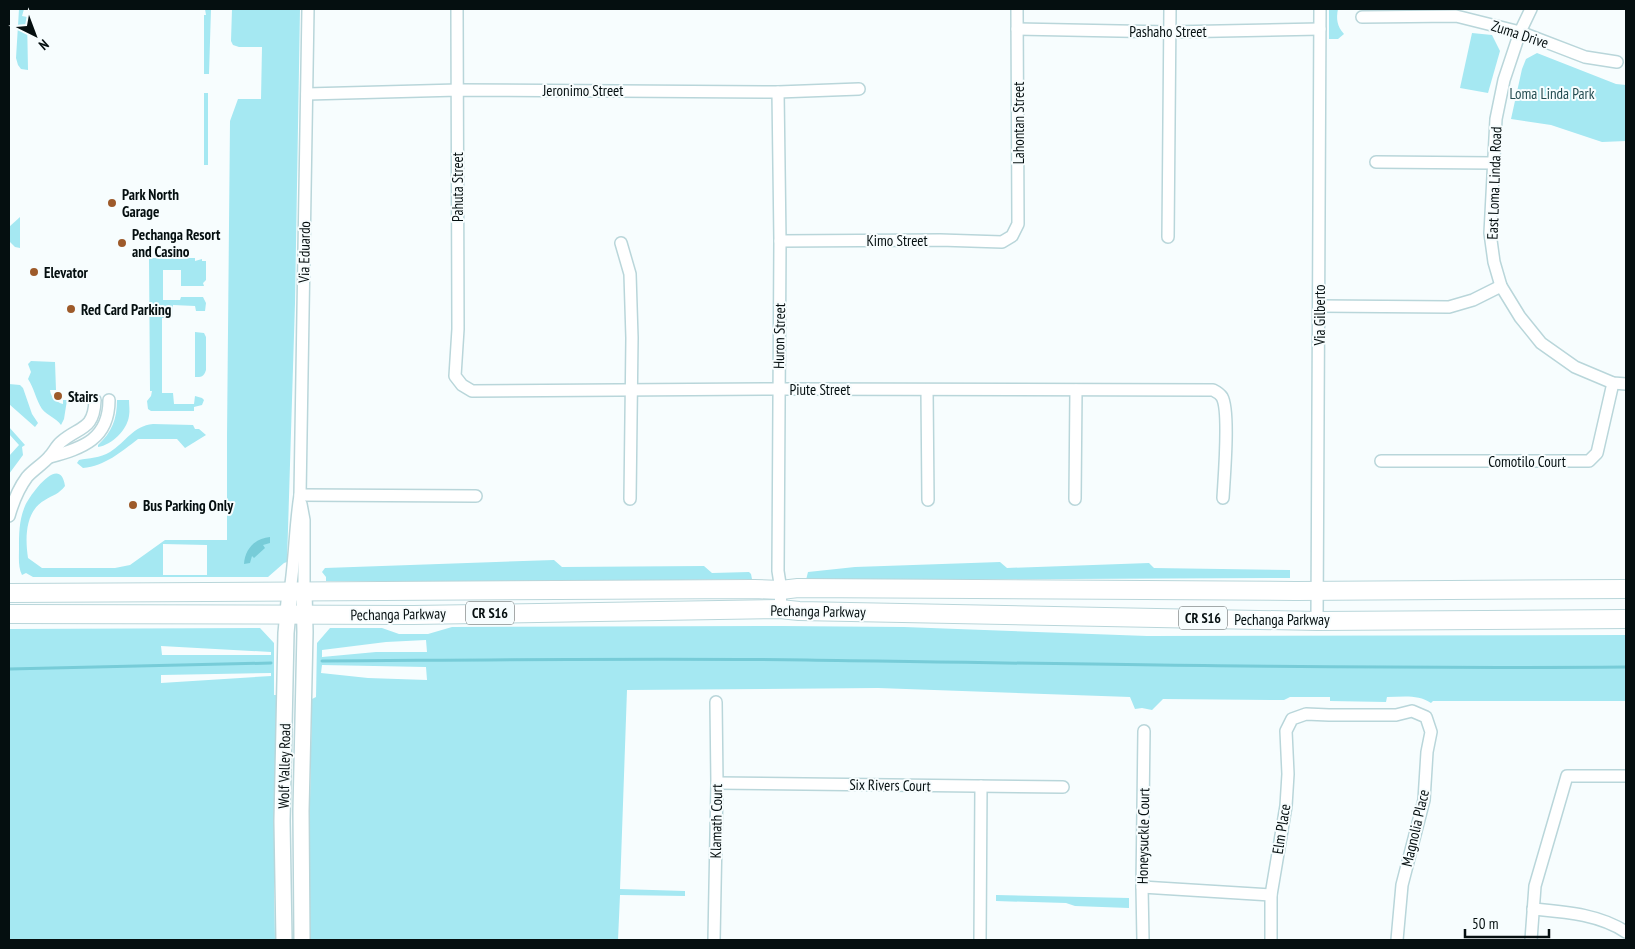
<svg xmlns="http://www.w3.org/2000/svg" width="1635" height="949" font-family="'PT Sans Narrow',sans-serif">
<rect width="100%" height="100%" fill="#f7fdfe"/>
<!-- green -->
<g fill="#a5e8f2" fill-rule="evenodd">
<polygon points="19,9 24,9 22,16 27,17 28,70 21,69 18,65 16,58"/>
<polygon points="205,9 211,9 209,74 204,74 204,15 206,15"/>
<path d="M232 9H300L295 303 287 562 284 563 268 577H33L26 573 22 575C18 567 19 558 19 548 19 534 19 520 25 506 30 495 60 453 65 486 59 494 53 495 45 500 25 511 25 538 28 558L42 568H115L130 565 165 540H227V436L230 121 238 99H261L262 47H239L233 45 231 41ZM163 544 207 545V575H163Z"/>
<path d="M1329 9H1338C1336 19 1337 26 1344 34L1338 39H1329Z"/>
<polygon points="1472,33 1492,35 1500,51 1488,93 1460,88"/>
<polygon points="1537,53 1616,84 1626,85 1626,141 1602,142 1551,125 1511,119 1522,69 1526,59"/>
<rect x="204" y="93" width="4" height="72"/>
<polygon points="20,217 20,248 15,247 9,241 9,227"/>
<polygon points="149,258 195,258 195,261 202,259 202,261 206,261 206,280 203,283 204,286 181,286 181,270 163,270 163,300 180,300 181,297 203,297 206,303 205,311 196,311 195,306 173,305 172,318 162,318 162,393 173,393 174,404 194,404 195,396 202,398 204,400 202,405 194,407 194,411 151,411 148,409 147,401 151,396 152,391 150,391"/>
<path d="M195 332 204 333 206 337V370C204 377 201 377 195 377Z"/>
<path d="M31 361 55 362 56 390H50C51 398 56 402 63 404V400H67L64 419 61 425C56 418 48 416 42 409 36 400 34 388 28 379L31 372 28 364Z"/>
<polygon points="9,384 20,385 23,388 32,414 38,423 35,427 9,404"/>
<path d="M117 400H129C129 405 130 411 129 416 127 430 112 445 98 447V445C112 432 117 419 117 400Z"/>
<path d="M153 424 193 425 195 429H199L206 435 185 448 177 439H138C121 452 105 466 83 468L77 463 79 460C89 458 100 458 110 452 126 442 133 426 153 424Z"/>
<polygon points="9,427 25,445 22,447 23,455 9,474 9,456 19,445 9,434"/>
<polygon points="554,560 562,567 704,566 712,573 749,572 751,574 752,579 608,581 326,581 326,577 322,572 325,568"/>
<polygon points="1000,562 1007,568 1149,563 1154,568 1290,570 1290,578 806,580 808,572 855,567"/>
<path d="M781 626 904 627 1147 636 1626 635V701H1433L1431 703C1418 694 1402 697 1387 697L1386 702 1330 701V697H1290L1284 700 1163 699 1152 710 1142 708 1135 709 1130 697 878 688 627 690 620 889 685 891V896L620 895 618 940H310L309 851 312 699 316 697 317 643 330 628H382L399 634H428L452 627ZM426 640 427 652H376L322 657V650L386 642ZM322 665 426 667 427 680 368 678 321 673Z"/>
<path d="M260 628 274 643V695H278L274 885 275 940H9V629ZM161 646 271 652V655H162ZM271 673V676L161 683V675Z"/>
<polygon points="996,895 1129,898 1129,908 1075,906 1066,903 996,901"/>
</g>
<!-- water -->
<path fill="#77ccd8" d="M270 537V543L263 545 265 548 254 558 252 556 250 563 244 564C245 548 256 538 270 537Z"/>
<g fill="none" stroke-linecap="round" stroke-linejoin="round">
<!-- stream -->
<g stroke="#77ccd8" stroke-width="3">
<path d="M322 661C483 660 645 658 807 660 1080 664 1353 669 1626 667"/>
<polyline points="9,669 271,663"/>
</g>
<!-- minor casing -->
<g stroke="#b9d6da" stroke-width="14">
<g id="minor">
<path d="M457 9 458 329 455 376 462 385 472 391 778 389 1213 390C1215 391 1220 394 1222 397 1230 411 1224 479 1223 498"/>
<polyline points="1531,9 1520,32 1504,80 1496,119 1490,233 1494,262 1501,286 1520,317 1541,343 1575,367 1613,383 1626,384"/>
<polyline points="1362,17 1456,16 1520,32 1585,57 1617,62"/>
<polyline points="1017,29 1170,32 1320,29"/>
<polyline points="778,92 780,241 778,571 781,590 780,609"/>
<polyline points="307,94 458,90 778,92 859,89"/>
<polyline points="1376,162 1492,163"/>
<polyline points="1168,237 1170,9"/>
<polyline points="780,241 940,240 1002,242 1012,236 1018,224 1017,9"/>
<polyline points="621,243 630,274 632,338 630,499"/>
<polyline points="1319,306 1449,307 1473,300 1501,286"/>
<polyline points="927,390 928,500"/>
<path d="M50 457C83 448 109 439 109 400"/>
<polyline points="1381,461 1589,461 1597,453 1613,383"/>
<polyline points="300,495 476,496"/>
<polyline points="1075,499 1076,390"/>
<polyline points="301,504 304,520 304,591"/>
<path d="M9 516C13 502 18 489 27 477 33 470 43 464 49 457 54 452 56 446 61 442 79 426 94 431 95 400"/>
<path d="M290 591C295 559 295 527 300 495L308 9"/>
<polyline points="1317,621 1320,9"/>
<polyline points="717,783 1063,787"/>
<polyline points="1142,887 1271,895"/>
<path d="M1533 909C1565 912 1598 914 1626 932"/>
<polyline points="714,940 717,783 716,702"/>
<polyline points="980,940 981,786"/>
<polyline points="1143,940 1142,887 1144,731"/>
<polyline points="1271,940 1271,895 1286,806 1288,774 1286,731 1292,719 1306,714 1329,715 1396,715 1412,711 1426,717 1431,732 1427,752 1424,800 1402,885 1397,940"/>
<polyline points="1531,940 1535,886 1567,776 1626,776"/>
</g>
</g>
<!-- secondary casing -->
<g stroke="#b9d6da" stroke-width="18">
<g id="secondary">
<polyline points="284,940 282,821 286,633 290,591"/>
<polyline points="302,940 301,811 305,632 304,591"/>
</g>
</g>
<!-- primary casing -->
<g stroke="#b9d6da" stroke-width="20">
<g id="primary">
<polyline points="9,593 754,589 781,590 798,588 1296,591 1626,589"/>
<polyline points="9,614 413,615 780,609 799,611 1317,621 1626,619"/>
</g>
</g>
<!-- minor -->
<use href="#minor" stroke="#fff" stroke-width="11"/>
<!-- secondary -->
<use href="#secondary" stroke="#fff" stroke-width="15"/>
<!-- primary -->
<use href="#primary" stroke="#fff" stroke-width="18"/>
</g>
<!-- markers -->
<g fill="#9d5a2a" stroke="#f7fdfe" stroke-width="2">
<circle cx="112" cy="203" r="5"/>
<circle cx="122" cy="243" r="5"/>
<circle cx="34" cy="272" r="5"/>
<circle cx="71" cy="309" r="5"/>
<circle cx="58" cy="396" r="5"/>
<circle cx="133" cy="505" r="5"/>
</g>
<g text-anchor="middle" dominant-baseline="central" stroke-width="4" stroke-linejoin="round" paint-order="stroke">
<!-- shield labels -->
<g fill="#f7fdfe" stroke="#4e5657" stroke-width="1">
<rect x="466" y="601.5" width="48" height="23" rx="4"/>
<rect x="1179" y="606.5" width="48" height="23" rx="4"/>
</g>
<g font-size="14" font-weight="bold" fill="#050f10">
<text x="490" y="613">CR S16</text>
<text x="1203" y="618">CR S16</text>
</g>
<!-- street labels -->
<g font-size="15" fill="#050f10" stroke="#f7fdfe">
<text x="1168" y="31">Pashaho Street</text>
<text transform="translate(1520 34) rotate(18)">Zuma Drive</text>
<text x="583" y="90">Jeronimo Street</text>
<text transform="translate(1018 123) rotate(-90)">Lahontan Street</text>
<text transform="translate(1494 183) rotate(-88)">East Loma Linda Road</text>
<text transform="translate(457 187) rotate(-90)">Pahuta Street</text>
<text x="897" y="240">Kimo Street</text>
<text transform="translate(304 252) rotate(-89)">Via Eduardo</text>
<text transform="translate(1319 315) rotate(-90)">Via Gilberto</text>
<text transform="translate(779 336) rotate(-89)">Huron Street</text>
<text x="820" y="389">Piute Street</text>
<text x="1527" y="461">Comotilo Court</text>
<text transform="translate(818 611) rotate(1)">Pechanga Parkway</text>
<text transform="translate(398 614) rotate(-1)">Pechanga Parkway</text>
<text x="1282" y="619">Pechanga Parkway</text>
<text transform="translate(284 766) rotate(-89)">Wolf Valley Road</text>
<text transform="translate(890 785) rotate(1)">Six Rivers Court</text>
<text transform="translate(716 821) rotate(-89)">Klamath Court</text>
<text transform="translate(1415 828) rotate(-77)">Magnolia Place</text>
<text transform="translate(1281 829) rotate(-81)">Elm Place</text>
<text transform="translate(1143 836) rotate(-89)">Honeysuckle Court</text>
</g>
<!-- park labels -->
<g font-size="15" fill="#244c51" stroke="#f7fdfe">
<text x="1552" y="93">Loma Linda Park</text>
</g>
<!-- poi labels -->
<g font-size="15" font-weight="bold" fill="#050f10" stroke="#f7fdfe" text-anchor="start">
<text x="122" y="194">Park North<tspan x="122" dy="17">Garage</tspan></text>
<text x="132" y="234">Pechanga Resort<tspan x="132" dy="17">and Casino</tspan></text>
<text x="44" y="272">Elevator</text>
<text x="81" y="309">Red Card Parking</text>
<text x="68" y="396">Stairs</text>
<text x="143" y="505">Bus Parking Only</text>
</g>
</g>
<!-- border -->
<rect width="1635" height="949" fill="none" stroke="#050f10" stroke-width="20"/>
<!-- north arrow -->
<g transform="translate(35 35) rotate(138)" stroke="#f7fdfe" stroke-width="4" paint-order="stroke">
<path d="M0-4L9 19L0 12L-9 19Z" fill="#050f10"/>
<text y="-8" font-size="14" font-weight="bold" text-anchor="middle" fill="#050f10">N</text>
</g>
<!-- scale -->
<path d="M1465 929v8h84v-8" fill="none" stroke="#050f10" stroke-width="2.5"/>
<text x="1472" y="929" font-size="15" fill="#050f10" stroke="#f7fdfe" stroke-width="4" paint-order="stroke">50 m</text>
</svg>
